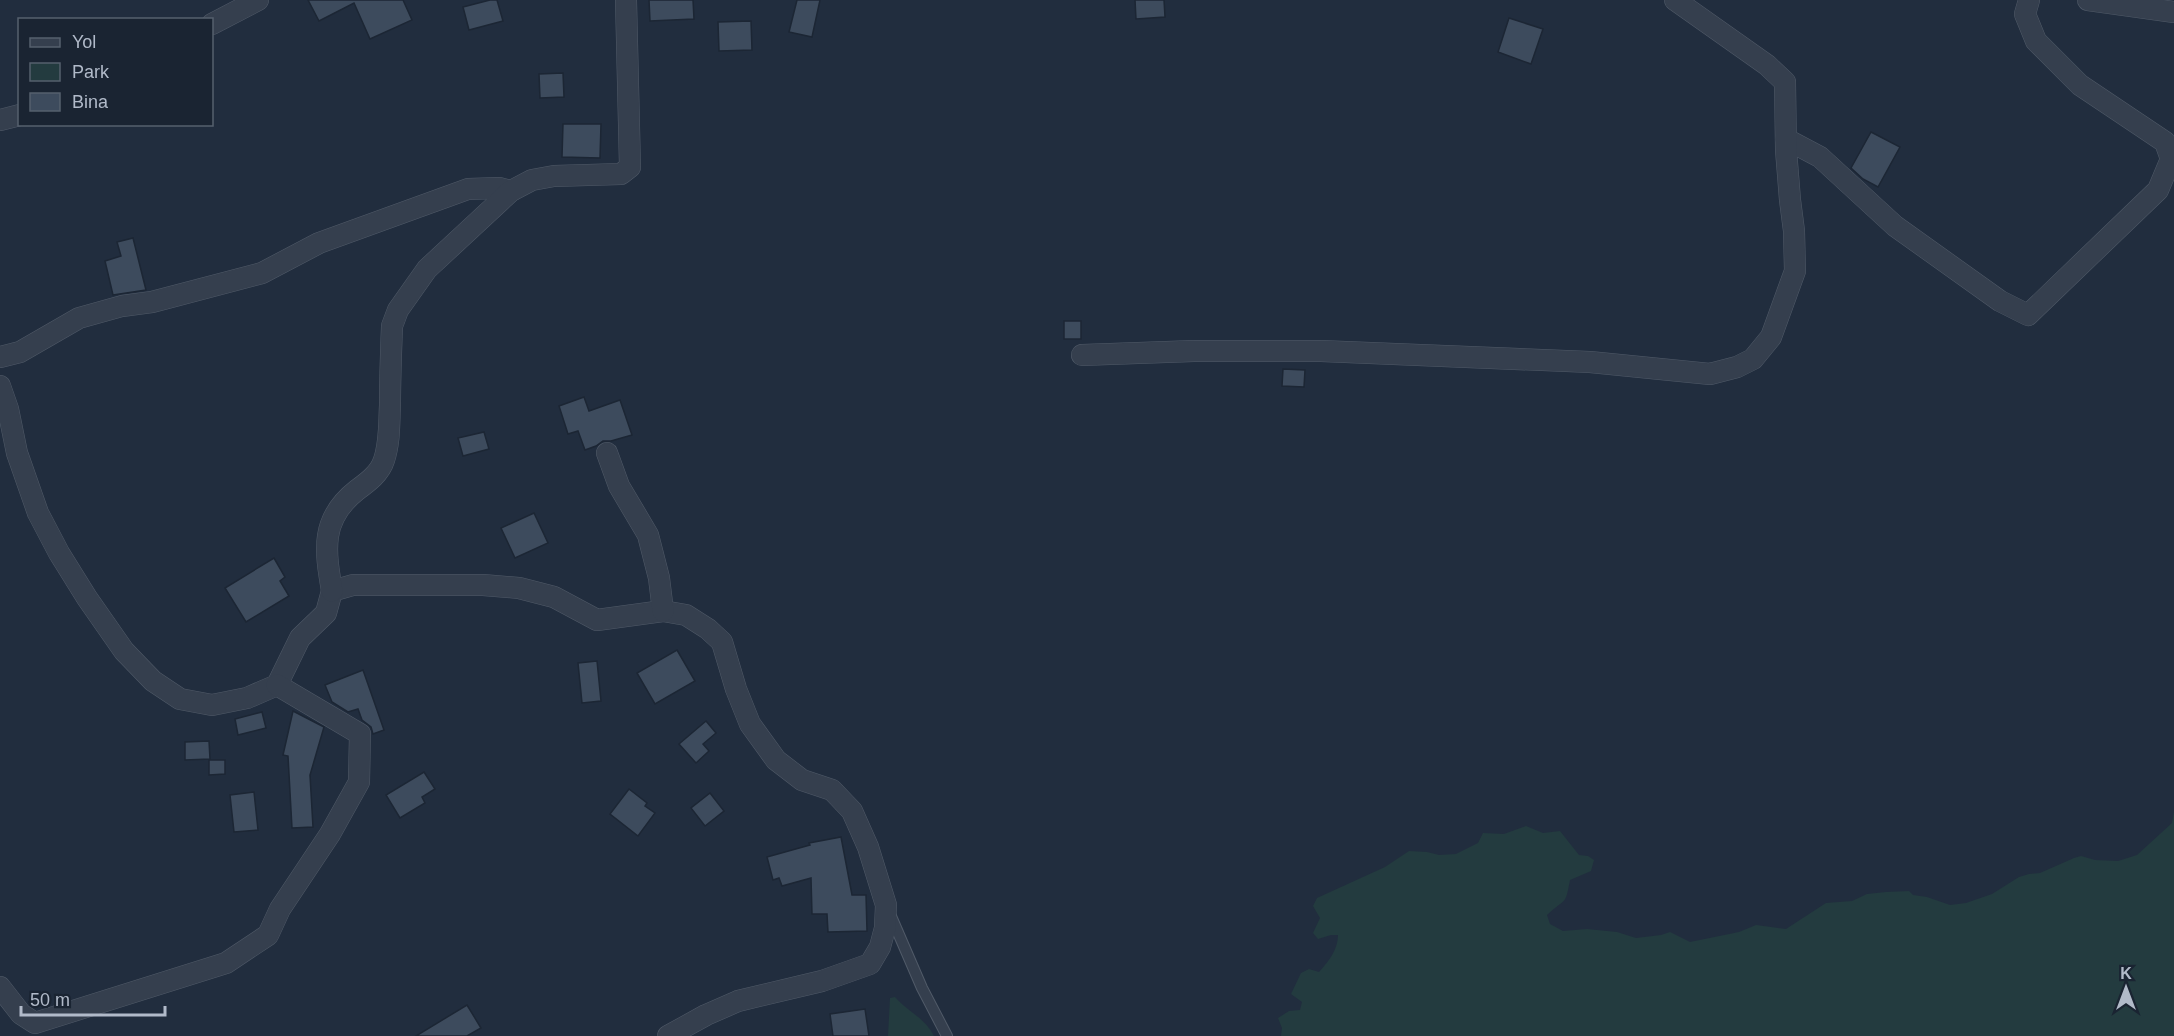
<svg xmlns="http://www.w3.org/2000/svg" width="2174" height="1036" font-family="Helvetica,sans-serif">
<rect width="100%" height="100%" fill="#212d3e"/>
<!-- green -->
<g fill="#233b3f">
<path d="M2174 811V1036H1281L1282 1028 1278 1018 1289 1011 1300 1010 1302 1002 1291 994 1301 973 1309 969 1319 972C1329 961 1338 949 1338 935H1331L1318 939 1313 933 1320 918 1313 906 1317 898 1385 867 1409 851 1427 852 1439 855 1456 854 1478 843 1483 833 1504 834 1526 826 1543 833 1560 831 1579 855 1588 856 1594 860 1591 871 1570 880C1565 907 1566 897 1547 915L1550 924 1563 931 1587 929 1617 932 1636 938 1661 935 1670 932 1690 942 1739 932 1756 925 1786 929 1826 903 1852 901 1867 894 1886 892 1909 891 1913 895 1927 897 1950 905 1966 903 1992 894 2019 877 2029 874 2040 873 2074 858 2081 856 2095 860 2118 861 2137 855 2172 823Z"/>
<path d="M895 997C907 1011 925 1018 934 1036H888L890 998Z"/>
</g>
<!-- building -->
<g fill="#3d4b5d" stroke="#1c2634" stroke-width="1.5">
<polygon points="308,0 403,0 412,20 370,39 354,3 319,21"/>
<polygon points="490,0 497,0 503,21 469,30 463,7"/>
<polygon points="649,0 693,0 694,19 650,21"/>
<polygon points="797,0 820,0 812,37 789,32"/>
<polygon points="1135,0 1164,0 1165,17 1136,19"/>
<polygon points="1509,18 1543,29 1531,64 1498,52"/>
<polygon points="751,21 752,50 719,51 718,22"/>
<polygon points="563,73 564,97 540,98 539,74"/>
<polygon points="563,124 601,124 600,158 562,157"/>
<polygon points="1871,132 1900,147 1878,187 1863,179 1851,168"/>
<polygon points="133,238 146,290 113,295 105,261 121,256 117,242"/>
<rect x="1064" y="321" width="17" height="18"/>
<polygon points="1283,369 1305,370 1304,387 1282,386"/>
<polygon points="584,397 589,411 620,400 632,435 611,441 603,441 596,446 585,450 578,431 568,434 559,406"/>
<polygon points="484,432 489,449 463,456 458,438"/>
<polygon points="534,513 548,543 515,558 501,528"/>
<polygon points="274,558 285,577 280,581 289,596 246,622 225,588"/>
<polygon points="677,650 695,681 655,704 637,673"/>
<polygon points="597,661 601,701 582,703 578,663"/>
<polygon points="363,670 384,730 373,734 371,727 362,720 358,709 348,712 332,702 325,685"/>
<polygon points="293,711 324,727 310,775 313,827 292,828 288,756 283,755"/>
<polygon points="262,712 266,728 238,735 235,719"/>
<polygon points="706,721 716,733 703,744 709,751 696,763 679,744"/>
<polygon points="209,741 210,759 185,760 185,742"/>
<polygon points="209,760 225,760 225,774 209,775"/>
<polygon points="424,772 435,789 422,797 425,803 400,818 386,795"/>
<polygon points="629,789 647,803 645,806 655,813 638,836 610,814"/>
<polygon points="254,792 258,830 234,832 230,795"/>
<polygon points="710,793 724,811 705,826 691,808"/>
<polygon points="841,837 852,895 866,895 867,931 828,932 827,914 812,914 811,878 782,886 779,878 773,880 767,857 810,845 809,843"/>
<polygon points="467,1005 481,1028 467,1036 416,1036"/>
<polygon points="865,1009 869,1036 833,1036 830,1014"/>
</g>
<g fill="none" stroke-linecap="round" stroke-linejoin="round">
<!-- lane casing -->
<g stroke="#505a68" stroke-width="12">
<polyline id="lane" points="890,914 922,988 947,1036"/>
</g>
<!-- street casing -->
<g stroke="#505a68" stroke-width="22">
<g id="street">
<polyline points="2088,0 2174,12"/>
<polyline points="212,24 258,0"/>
<polyline points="0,120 20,115"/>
<polyline points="1786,139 1820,157 1895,226 2000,301 2028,315 2158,190 2171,159 2165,142 2080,85 2036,41 2025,14 2029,0"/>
<polyline points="1082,355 1194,351 1321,351 1590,362 1710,374 1737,367 1753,359 1771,337 1795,271 1794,231 1790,200 1786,150 1785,82 1767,65 1675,0"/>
<polyline points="0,357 20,352 79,318 122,306 152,302 262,273 319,243 468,189 499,188 511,191"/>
<polyline points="0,386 8,409 17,453 38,513 59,553 87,598 124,651 153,681 180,699 212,705 247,698 277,685 300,638 326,613 332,591 353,585 483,585 519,588 554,597 597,620 663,611 686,615 708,629 722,642 736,689 750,724 776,760 802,780 832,790 852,811 868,847 886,905 885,928 880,947 870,964 822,981 738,1001 706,1015 668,1036"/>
<polyline points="607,453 619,486 648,535 659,578 663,611"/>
<path d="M332 591C325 550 320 519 357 490 368 482 380 473 384 460 390 442 389 423 390 405 390 378 391 352 392 326L398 310 427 269 511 191 532 180 554 176 621 174 630 167 626 0"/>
<polyline points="0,987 21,1014 35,1023 226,963 268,935 280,909 330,834 359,782 360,734 277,685"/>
</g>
</g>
<!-- lane -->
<use href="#lane" stroke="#353f4e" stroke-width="10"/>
<!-- street -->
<use href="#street" stroke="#353f4e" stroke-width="21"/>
</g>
<!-- legend -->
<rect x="18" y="18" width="195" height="108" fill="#1a2432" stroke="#56606e" stroke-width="1.5"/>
<rect x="30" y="38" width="30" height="9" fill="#353f4e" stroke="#56606e" stroke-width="1.5"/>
<text x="72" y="48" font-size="18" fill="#b1bac9">Yol</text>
<rect x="30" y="63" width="30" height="18" fill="#233b3f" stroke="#56606e" stroke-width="1.5"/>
<text x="72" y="78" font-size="18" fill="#b1bac9">Park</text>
<rect x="30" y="93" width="30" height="18" fill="#3d4b5d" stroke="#56606e" stroke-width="1.5"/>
<text x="72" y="108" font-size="18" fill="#b1bac9">Bina</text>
<!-- north arrow -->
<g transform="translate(2126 988)" stroke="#1a2432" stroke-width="4.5" paint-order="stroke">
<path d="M0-4.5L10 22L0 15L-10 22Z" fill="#b1bac9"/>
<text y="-9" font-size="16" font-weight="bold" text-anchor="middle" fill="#b1bac9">K</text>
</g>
<!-- scale -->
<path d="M21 1006v9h144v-9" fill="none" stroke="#b1bac9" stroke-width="3"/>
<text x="30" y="1006" font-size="18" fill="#b1bac9" stroke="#1a2432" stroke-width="4.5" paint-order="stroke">50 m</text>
</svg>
